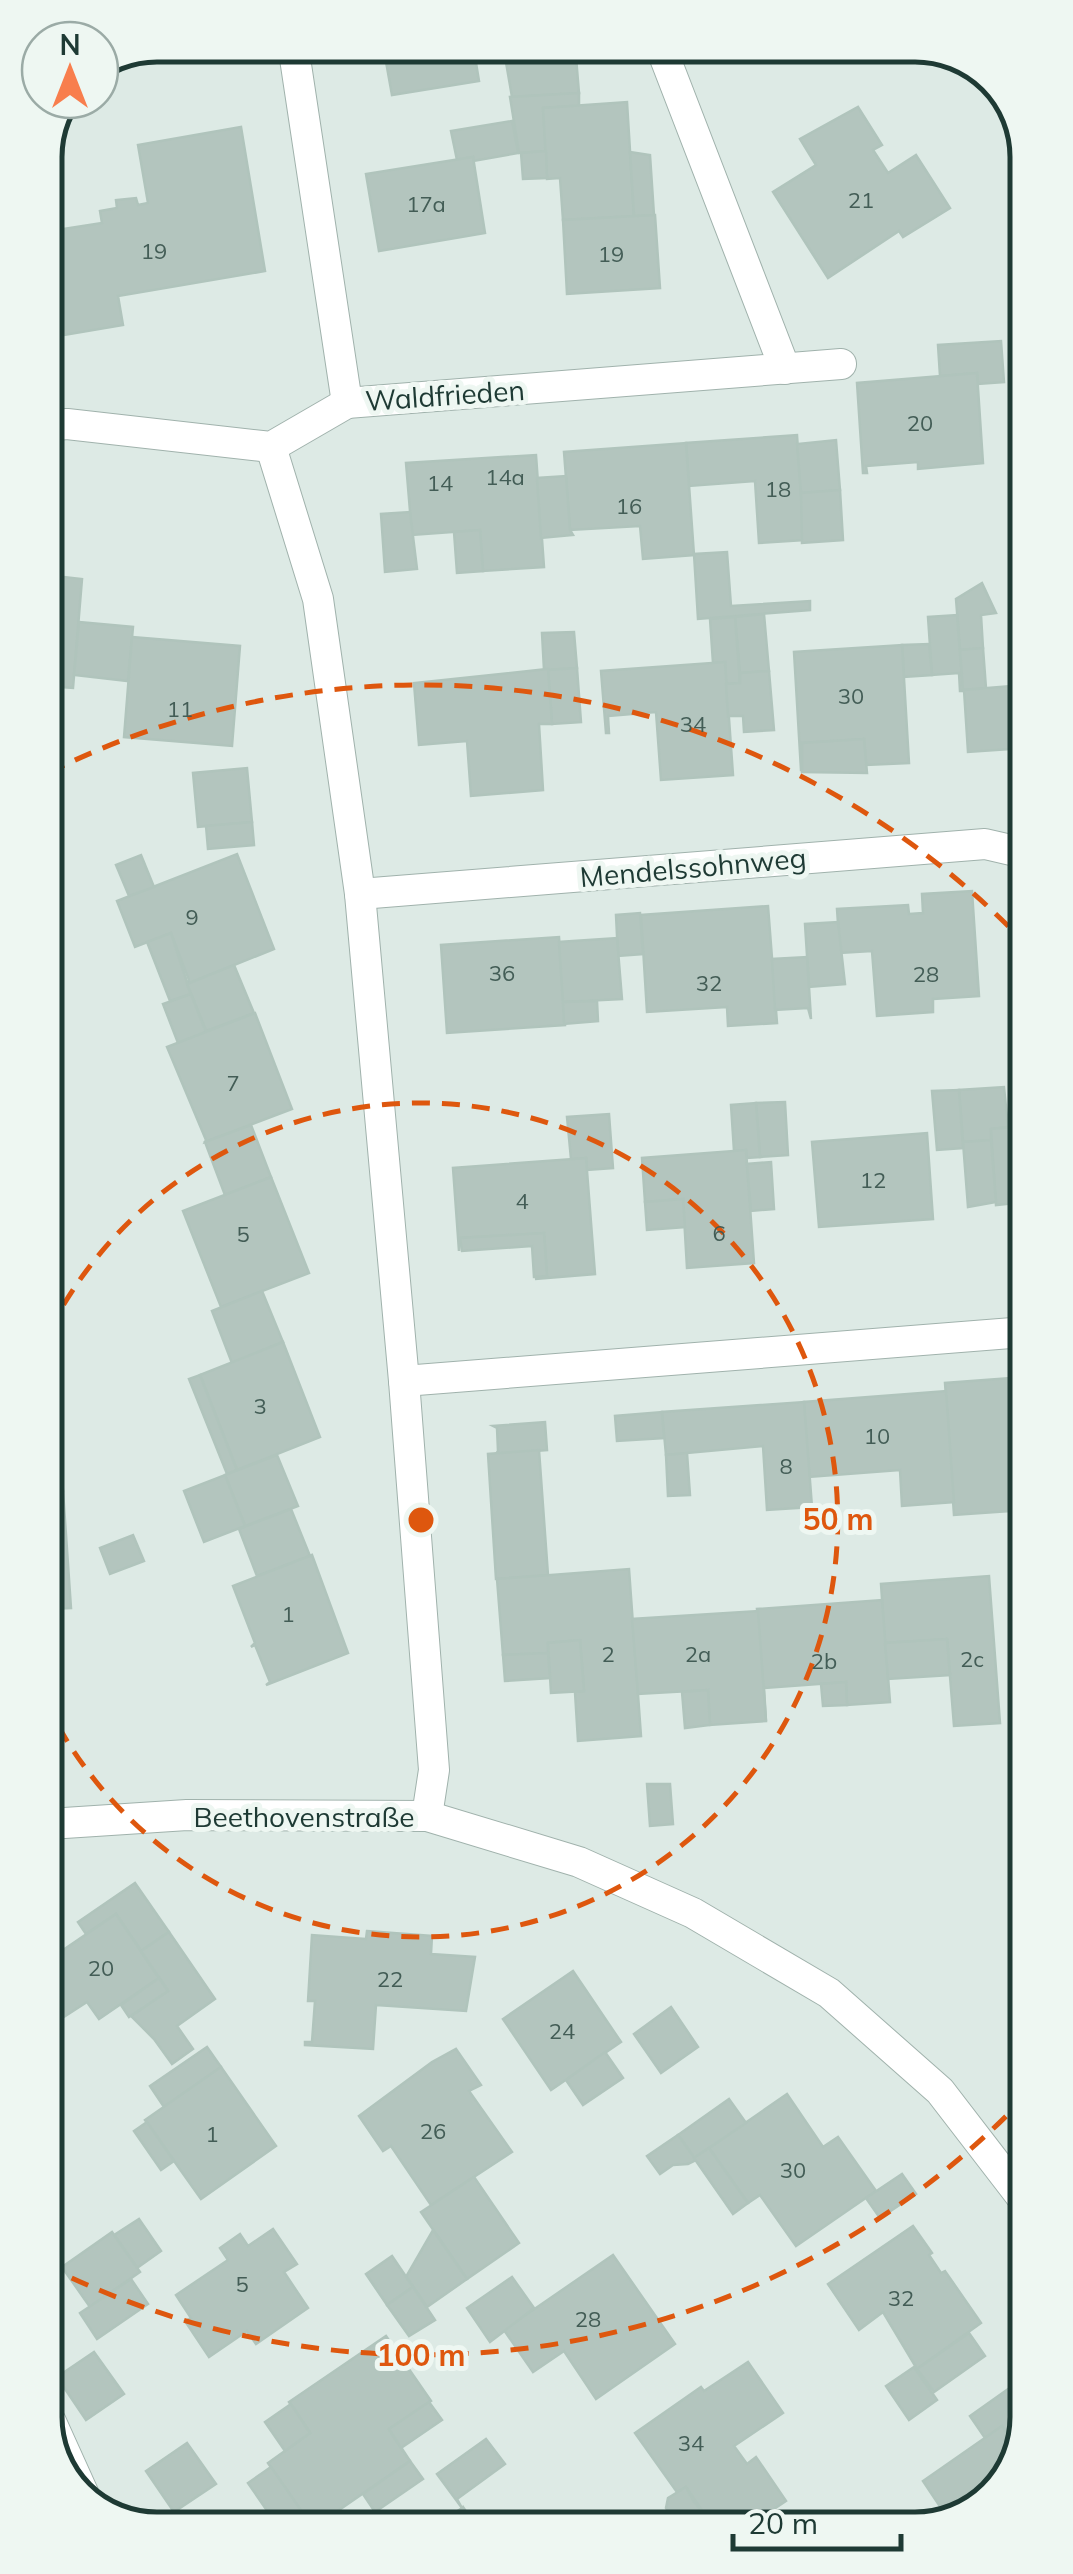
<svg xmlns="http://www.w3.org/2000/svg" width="1073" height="2574" font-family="Mulish,sans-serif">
<rect width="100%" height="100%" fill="#ddeae5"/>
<!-- building -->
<g fill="#b3c5be" stroke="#b0c4bc" stroke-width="2.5">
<polygon points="383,45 473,45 479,81 392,95"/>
<polygon points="503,45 575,45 579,93 512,97"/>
<polygon points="579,93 579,106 543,108 546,151 519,153 510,97"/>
<polygon points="627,102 634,216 563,220 560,178 547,179 543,108"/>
<polygon points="858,107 882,145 873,150 888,173 916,155 950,208 903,237 899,231 828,278 773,192 816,165 800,139"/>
<polygon points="512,121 518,153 473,161 473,157 457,160 451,131"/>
<polygon points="241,127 265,271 118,296 123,325 46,338 45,172 57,230 102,223 100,211 117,208 116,200 136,198 138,205 148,203 138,145"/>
<polygon points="546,151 547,178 523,179 521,153"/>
<polygon points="630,152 650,155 654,215 634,216"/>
<polygon points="473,157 485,233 379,251 366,174"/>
<polygon points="655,215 660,288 567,294 563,220"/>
<polygon points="1001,341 1004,382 978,384 977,373 940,376 938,345"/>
<polygon points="977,373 983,463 918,469 918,462 866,466 867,473 863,473 857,383"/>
<polygon points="797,435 804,540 759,543 755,481 689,486 686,443"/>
<polygon points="836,440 840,490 801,493 797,444"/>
<polygon points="686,443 694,555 643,559 640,526 570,530 564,452"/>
<polygon points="536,455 544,567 483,571 480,530 412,535 406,463"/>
<polygon points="566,476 570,530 573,535 541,538 537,478"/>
<polygon points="840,490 843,540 802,543 801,493"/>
<polygon points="410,512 417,569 385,572 381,514"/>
<polygon points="480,530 483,571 457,573 454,532"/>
<polygon points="727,552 731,606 810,601 810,610 698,619 694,554"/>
<polygon points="46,575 82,579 73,688 47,686"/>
<polygon points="982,583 996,613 981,615 983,648 960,650 956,599"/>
<polygon points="764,614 769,671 740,673 735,617"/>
<polygon points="957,615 963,690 963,691 960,691 959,673 932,675 928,617"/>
<polygon points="735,617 740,683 726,684 725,662 713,663 710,619"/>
<polygon points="79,622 133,627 128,681 74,675"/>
<polygon points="574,632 577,668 544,670 542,633"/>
<polygon points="132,637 240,646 232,746 124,737"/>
<polygon points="929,644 932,675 904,677 902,645"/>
<polygon points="902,645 909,763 866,765 864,739 802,743 804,770 801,770 794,652"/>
<polygon points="983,648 986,688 963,690 960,650"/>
<polygon points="725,662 733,775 661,780 656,712 608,716 609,733 606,733 601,671"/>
<polygon points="577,668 581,722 552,724 548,670"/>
<polygon points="548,669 552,724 539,724 543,790 471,796 467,741 419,745 414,683"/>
<polygon points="769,671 774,730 744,732 743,716 728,716 726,684 740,683 740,673"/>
<polygon points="1024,685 1024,748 968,752 964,690"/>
<polygon points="864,739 867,773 802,772 802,743"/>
<polygon points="247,768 252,822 198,827 193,773"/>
<polygon points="252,822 254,845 208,849 206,826"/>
<polygon points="237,854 274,949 187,984 189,980 171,933 135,947 117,901"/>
<polygon points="141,855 154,887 129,896 116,865"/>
<polygon points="972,891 979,996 933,999 933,1012 877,1016 872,951 840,953 837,909 908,905 909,914 923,913 922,894"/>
<polygon points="768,906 777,1023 728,1026 727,1007 647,1012 641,915"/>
<polygon points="640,913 643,954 618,956 616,915"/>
<polygon points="838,922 845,984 809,987 805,924"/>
<polygon points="171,933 191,994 170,1001 147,942"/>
<polygon points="559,937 565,1025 447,1033 441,945"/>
<polygon points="617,938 622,999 563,1002 559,942"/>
<polygon points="807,957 809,987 811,1019 808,1008 775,1010 772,959"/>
<polygon points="234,965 254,1013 206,1031 187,984"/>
<polygon points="191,994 206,1032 178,1043 163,1004"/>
<polygon points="597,1001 598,1021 564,1024 563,1002"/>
<polygon points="255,1013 292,1109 205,1142 206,1140 167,1047"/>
<polygon points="1004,1087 1008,1127 991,1129 991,1140 963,1142 959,1090"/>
<polygon points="959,1090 963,1148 937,1150 932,1091"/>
<polygon points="785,1102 788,1155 760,1157 756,1103"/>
<polygon points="756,1103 760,1157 747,1158 746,1150 734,1151 731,1105"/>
<polygon points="609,1114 613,1168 587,1170 586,1158 571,1159 567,1117"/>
<polygon points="251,1125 271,1177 225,1195 205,1142"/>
<polygon points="1025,1126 1025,1202 996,1205 991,1129"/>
<polygon points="927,1133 933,1219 819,1227 812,1142"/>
<polygon points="991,1140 996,1202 968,1207 963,1142"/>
<polygon points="746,1150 754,1263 687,1268 683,1199 645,1202 642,1158"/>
<polygon points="586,1158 595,1274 535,1279 547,1276 544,1233 460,1238 459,1251 453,1168"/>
<polygon points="771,1162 774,1209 751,1211 747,1164"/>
<polygon points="271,1177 309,1273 221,1307 183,1211"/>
<polygon points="683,1199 685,1227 647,1230 645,1202"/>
<polygon points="544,1233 547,1276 534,1277 532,1246 462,1251 460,1238"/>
<polygon points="262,1291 283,1342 232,1363 212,1311"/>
<polygon points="283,1342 320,1437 237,1470 200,1375"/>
<polygon points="200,1375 237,1470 227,1474 189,1379"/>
<polygon points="1025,1377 1026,1436 1016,1437 1017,1465 1023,1464 1025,1510 954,1515 945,1383"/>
<polygon points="946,1391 954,1502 902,1506 900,1470 809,1477 804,1402"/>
<polygon points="804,1402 812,1507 767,1510 763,1446 666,1455 662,1412"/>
<polygon points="662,1412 664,1438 617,1441 615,1416"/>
<polygon points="545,1422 547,1450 496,1454 498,1451 497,1428 493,1426"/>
<polygon points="60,1449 63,1491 48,1492 48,1450"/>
<polygon points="539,1450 548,1575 496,1579 488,1454"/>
<polygon points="687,1453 690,1495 668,1496 666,1455"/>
<polygon points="277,1455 298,1506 245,1526 225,1475"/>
<polygon points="225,1475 245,1526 204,1542 184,1491"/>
<polygon points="63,1491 71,1608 49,1609 48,1492"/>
<polygon points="291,1509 310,1556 257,1576 239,1529"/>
<polygon points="133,1535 144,1561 110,1574 100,1548"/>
<polygon points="312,1555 348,1653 266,1685 270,1682 255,1645 251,1647 255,1643 233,1586"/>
<polygon points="629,1569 641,1736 578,1741 575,1692 584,1691 580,1640 548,1643 548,1653 503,1655 497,1579"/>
<polygon points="989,1576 1000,1723 954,1726 947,1639 885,1643 881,1584"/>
<polygon points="882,1600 890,1702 847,1705 846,1682 764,1688 766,1721 757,1609"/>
<polygon points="758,1611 766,1721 710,1725 708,1690 638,1694 632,1619"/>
<polygon points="947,1639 950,1675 888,1679 885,1643"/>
<polygon points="580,1640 584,1691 551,1693 548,1643"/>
<polygon points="548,1653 550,1678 505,1681 503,1655"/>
<polygon points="846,1682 847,1705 823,1706 821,1684"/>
<polygon points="708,1690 710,1725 685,1728 682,1692"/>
<polygon points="647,1784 670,1784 673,1824 650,1826"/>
<polygon points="135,1883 169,1932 141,1951 116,1914 86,1934 78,1922"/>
<polygon points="116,1914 159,1978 99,2019 87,2002 59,2020 50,2006 50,1959"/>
<polygon points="367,1931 432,1936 431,1954 475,1957 466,2011 376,2005 373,2049 305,2045 305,2042 312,2042 315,2001 308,2001 312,1935 366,1939"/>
<polygon points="169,1932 215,1999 177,2026 193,2049 172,2064 154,2039 131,2016 168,1991 141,1951"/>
<polygon points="573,1971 621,2042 551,2090 503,2019"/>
<polygon points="159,1978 168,1991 129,2017 121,2005"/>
<polygon points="671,2007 698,2047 661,2073 634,2034"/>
<polygon points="207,2047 221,2067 164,2107 150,2086"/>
<polygon points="456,2049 481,2085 469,2091 512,2152 431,2205 391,2146 383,2151 359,2116 432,2062"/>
<polygon points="605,2052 623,2078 583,2105 566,2080"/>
<polygon points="221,2067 276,2146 201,2199 145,2120"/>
<polygon points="787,2094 823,2147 838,2137 876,2191 796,2246 760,2195 748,2203 709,2148"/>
<polygon points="729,2099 746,2123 694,2158 678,2135"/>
<polygon points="147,2122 174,2161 161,2170 134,2131"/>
<polygon points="678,2135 696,2160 688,2164 673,2165 660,2174 647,2156"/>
<polygon points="709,2148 748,2203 733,2214 694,2158"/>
<polygon points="902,2174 916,2194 880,2218 866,2198"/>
<polygon points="474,2177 519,2243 467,2279 421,2212"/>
<polygon points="139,2219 161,2251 137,2268 114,2235"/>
<polygon points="913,2226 932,2253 929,2255 941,2273 945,2271 981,2323 917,2369 883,2312 859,2330 828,2284"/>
<polygon points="273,2229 297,2264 284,2272 308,2308 256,2344 247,2331 209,2357 185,2321 191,2318 176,2295 228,2260 220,2248 240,2234 248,2246"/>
<polygon points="433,2230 467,2279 427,2307 406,2277"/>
<polygon points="112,2232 140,2272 90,2307 62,2267"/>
<polygon points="613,2255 675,2344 596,2399 564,2351 533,2372 504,2330"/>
<polygon points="392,2256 413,2287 387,2305 366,2274"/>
<polygon points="512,2277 534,2308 490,2342 467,2308"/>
<polygon points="131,2279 148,2304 97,2339 80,2313"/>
<polygon points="413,2287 435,2320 409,2336 387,2305"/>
<polygon points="969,2333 985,2356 934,2392 917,2369"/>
<polygon points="386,2336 431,2401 389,2429 410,2461 313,2528 268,2463 310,2433 289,2402"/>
<polygon points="94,2352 124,2394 86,2420 57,2377"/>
<polygon points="748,2362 783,2413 734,2446 747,2464 756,2457 786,2501 750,2525 712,2525 686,2487 677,2492 635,2433 701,2387 704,2391"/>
<polygon points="914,2367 937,2400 909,2420 886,2386"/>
<polygon points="1011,2387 1028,2412 1027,2419 1006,2434 1002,2426 985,2438 970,2416"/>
<polygon points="429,2402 442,2420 401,2448 389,2429"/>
<polygon points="291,2404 310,2433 285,2451 265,2422"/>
<polygon points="1002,2426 1017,2449 1005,2485 951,2523 923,2481"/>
<polygon points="486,2439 505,2464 457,2499 462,2508 437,2474"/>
<polygon points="187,2443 216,2484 174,2512 146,2471"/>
<polygon points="410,2461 423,2479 375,2512 363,2494"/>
<polygon points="271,2467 311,2525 307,2528 279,2528 248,2483"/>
<polygon points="686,2487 693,2500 712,2525 677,2525 666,2508 668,2498"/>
<polygon points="463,2507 476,2526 434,2527 462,2508"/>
</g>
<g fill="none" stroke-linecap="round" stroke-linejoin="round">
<!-- service casing -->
<g stroke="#a0b2ac" stroke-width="32">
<polyline id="service" points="46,426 67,424 271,447 347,403"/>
</g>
<!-- minor casing -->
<g stroke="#a0b2ac" stroke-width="32">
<g id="minor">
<polyline points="293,45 347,403 841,364"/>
<polyline points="660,45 785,369"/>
<polyline points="271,447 318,599 360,894 404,1381 434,1770 427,1816"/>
<polyline points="360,894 985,844 1024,853"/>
<polyline points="404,1381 1025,1332"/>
<polyline points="49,1824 187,1815 427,1816 579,1862 693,1913 829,1993 940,2091 1027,2204"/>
<polyline points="51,2422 89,2506"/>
</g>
</g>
<!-- service -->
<use href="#service" stroke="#fff" stroke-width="30"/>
<!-- minor -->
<use href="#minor" stroke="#fff" stroke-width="30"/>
</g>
<!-- distance rings -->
<g fill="none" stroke="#de570e" stroke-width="5" stroke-dasharray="18 12">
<path d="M49 1331A417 417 0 1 1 49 1709"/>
<path d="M1027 2095A835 835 0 0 1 55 2270M48 773A835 835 0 0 1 1022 940"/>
</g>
<g text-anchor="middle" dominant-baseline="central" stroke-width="10" stroke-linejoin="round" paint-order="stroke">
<!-- number labels -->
<g font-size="22" fill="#435d56">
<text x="861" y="200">21</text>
<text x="426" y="204">17a</text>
<text x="154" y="251">19</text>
<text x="611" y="254">19</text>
<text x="920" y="423">20</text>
<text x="505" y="477">14a</text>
<text x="440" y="483">14</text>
<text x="778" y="489">18</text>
<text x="629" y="506">16</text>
<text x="851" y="696">30</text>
<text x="180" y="709">11</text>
<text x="693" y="724">34</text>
<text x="192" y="917">9</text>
<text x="502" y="973">36</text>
<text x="926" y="974">28</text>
<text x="709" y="983">32</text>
<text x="233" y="1083">7</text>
<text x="873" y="1180">12</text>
<text x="522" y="1201">4</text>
<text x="719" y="1233">6</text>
<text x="243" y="1234">5</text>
<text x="260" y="1406">3</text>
<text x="877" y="1436">10</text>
<text x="786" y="1466">8</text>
<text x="288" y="1614">1</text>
<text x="608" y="1654">2</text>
<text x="698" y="1654">2a</text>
<text x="972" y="1659">2c</text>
<text x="824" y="1661">2b</text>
<text x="101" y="1968">20</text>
<text x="390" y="1979">22</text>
<text x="562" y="2031">24</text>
<text x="433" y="2131">26</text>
<text x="212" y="2134">1</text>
<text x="793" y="2170">30</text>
<text x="242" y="2284">5</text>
<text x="901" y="2298">32</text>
<text x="588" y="2319">28</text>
<text x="691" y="2443">34</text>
</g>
<!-- street labels -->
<g font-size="28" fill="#1e3a34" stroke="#eef7f2">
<text transform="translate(445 395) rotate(-4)">Waldfrieden</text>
<text transform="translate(693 867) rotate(-5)">Mendelssohnweg</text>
<text x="304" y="1816">Beethovenstraße</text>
</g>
</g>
<!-- crop -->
<path d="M0 0H1073V2574H0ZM157 62H915A95 95 0 0 1 1010 157V2417A95 95 0 0 1 915 2512H157A95 95 0 0 1 62 2417V157A95 95 0 0 1 157 62Z" fill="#eef7f2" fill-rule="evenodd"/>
<path fill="none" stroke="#1e3a34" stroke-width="5" d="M157 62H915A95 95 0 0 1 1010 157V2417A95 95 0 0 1 915 2512H157A95 95 0 0 1 62 2417V157A95 95 0 0 1 157 62Z"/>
<circle cx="421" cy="1520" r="15" fill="#de570e" stroke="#eef7f2" stroke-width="5"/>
<g font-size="30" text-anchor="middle" font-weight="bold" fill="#de570e" stroke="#eef7f2" stroke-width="10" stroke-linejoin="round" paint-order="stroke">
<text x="838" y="1530">50 m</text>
<text x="421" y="2366">100 m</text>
</g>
<!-- north arrow -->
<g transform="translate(70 70)"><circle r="48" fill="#eef7f2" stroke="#9baba6" stroke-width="2.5"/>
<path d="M0-8L18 38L0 25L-18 38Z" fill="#f87e4d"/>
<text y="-15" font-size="28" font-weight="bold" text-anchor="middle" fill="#1e3a34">N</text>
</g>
<!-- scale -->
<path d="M733 2534v15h168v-15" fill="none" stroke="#1e3a34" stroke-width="5"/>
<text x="748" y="2534" font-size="30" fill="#1e3a34" stroke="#eef7f2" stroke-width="8" paint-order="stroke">20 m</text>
</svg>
